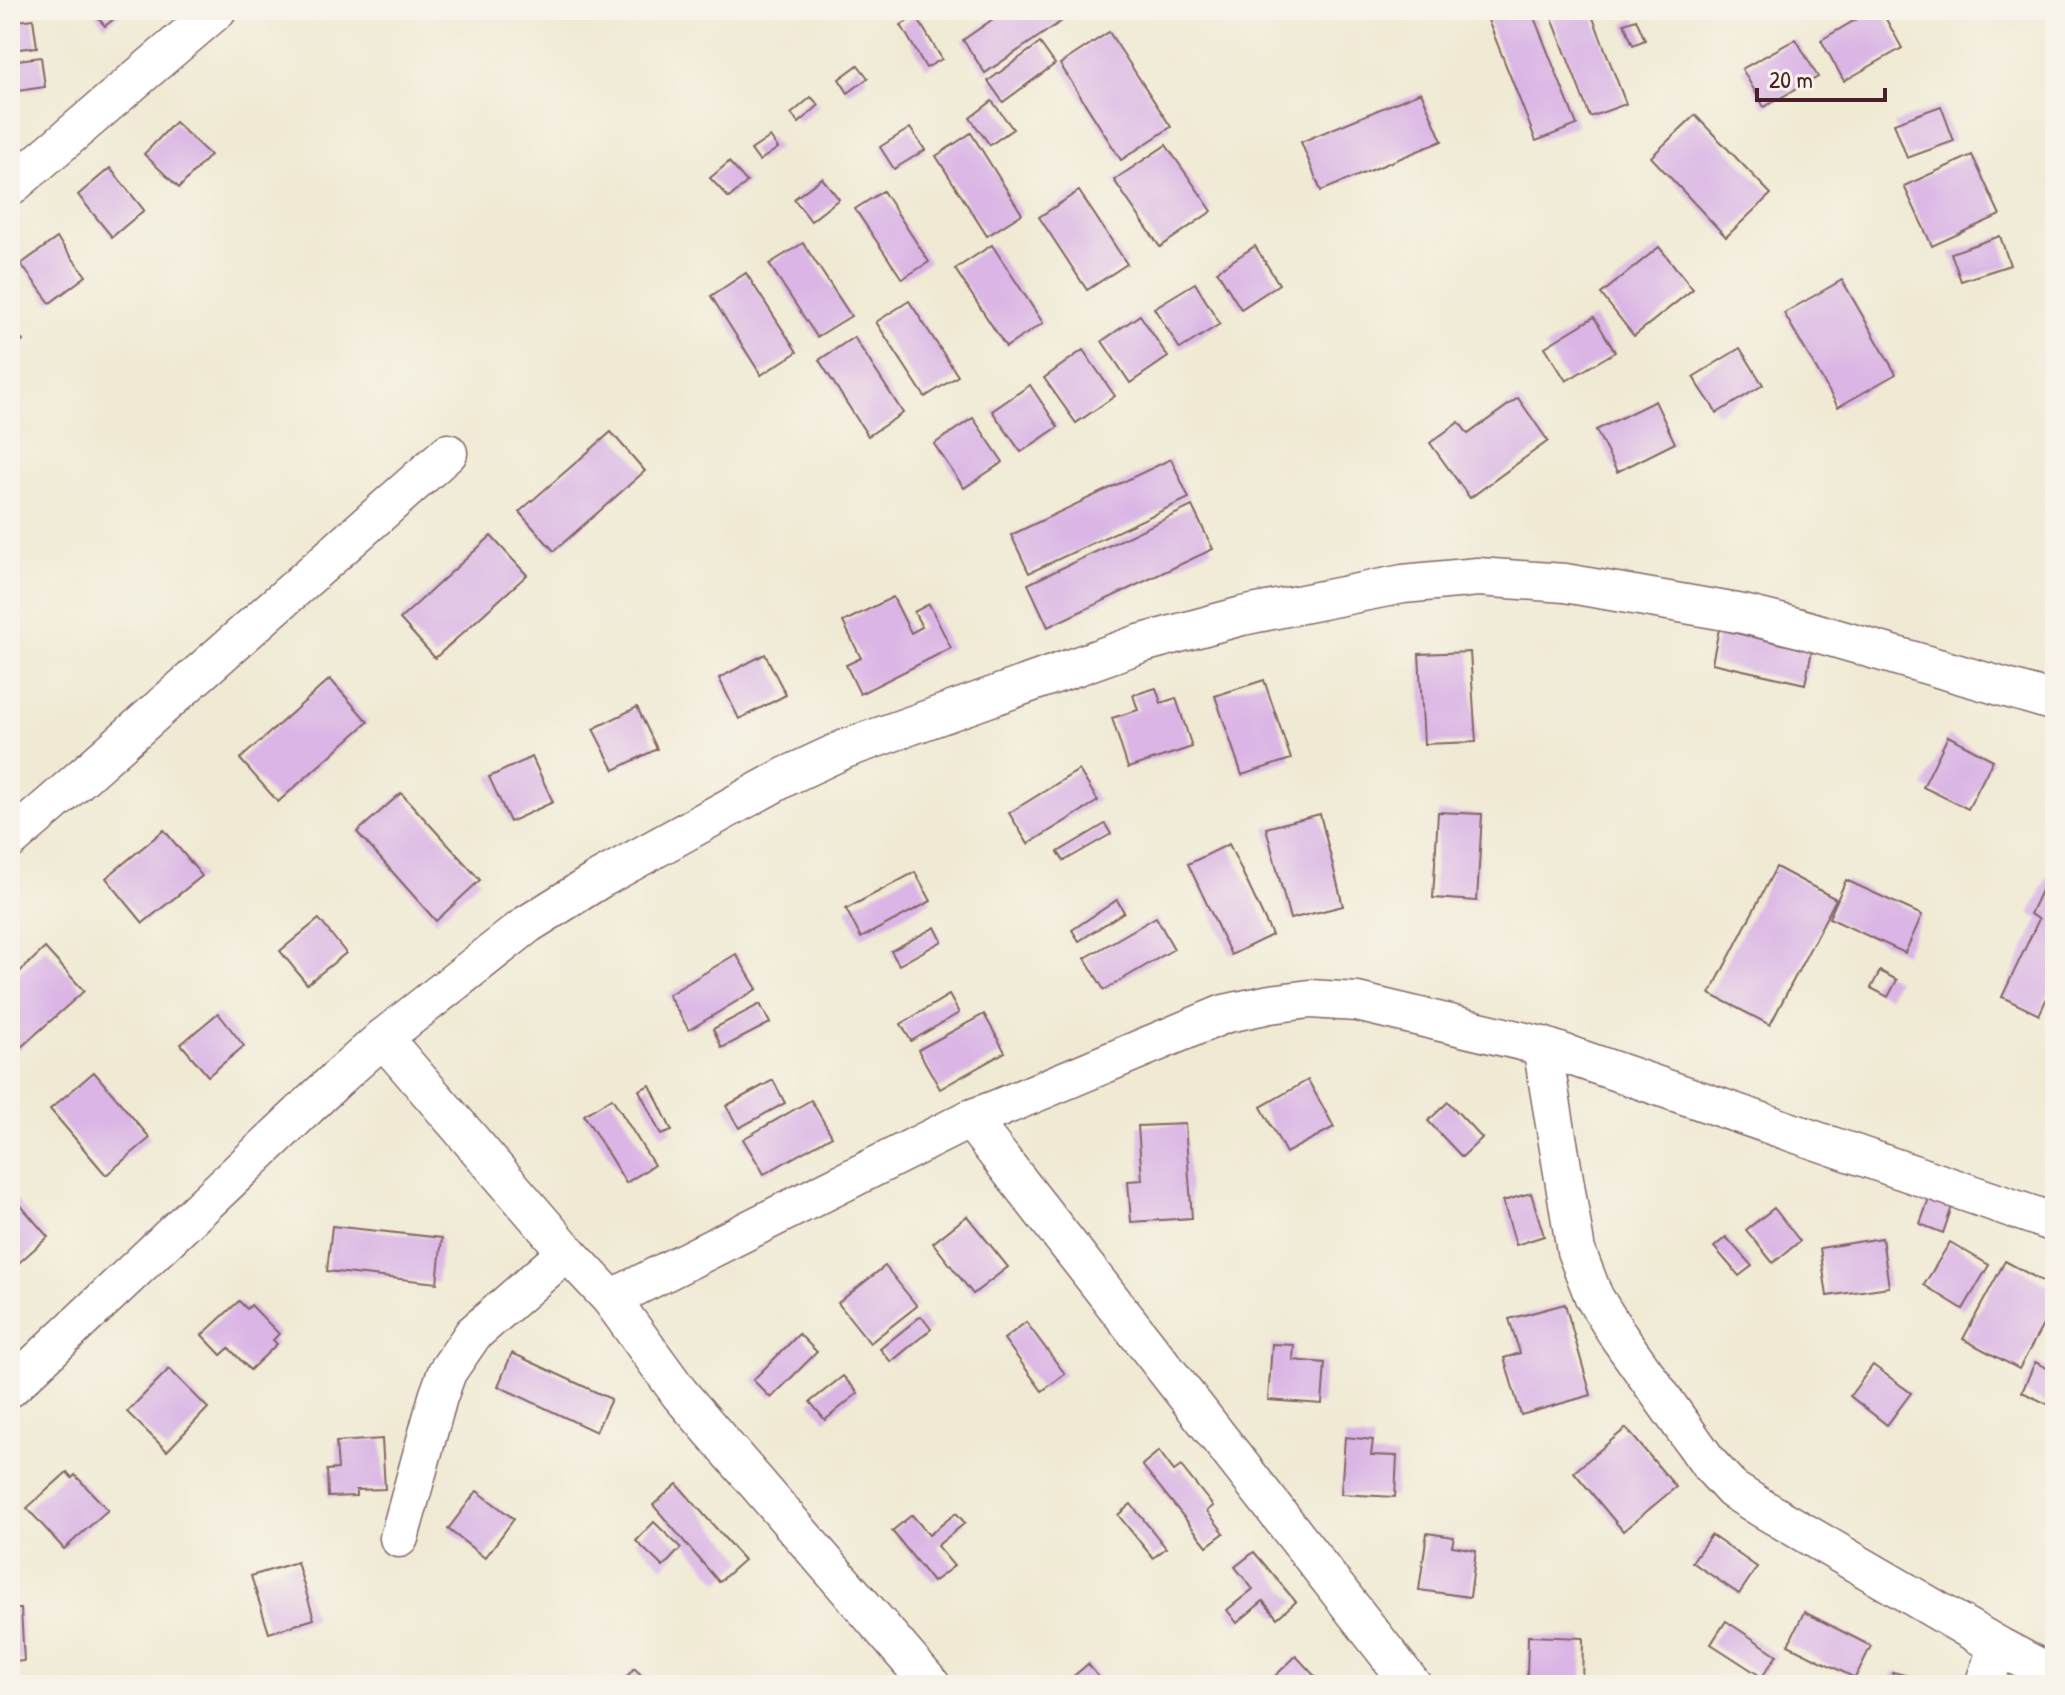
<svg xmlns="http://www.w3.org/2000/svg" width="2065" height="1695" font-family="'Patrick Hand',sans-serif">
<rect width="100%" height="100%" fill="#f7f3e8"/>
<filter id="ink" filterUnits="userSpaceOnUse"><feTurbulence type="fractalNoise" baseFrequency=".0125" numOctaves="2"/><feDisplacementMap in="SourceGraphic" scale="16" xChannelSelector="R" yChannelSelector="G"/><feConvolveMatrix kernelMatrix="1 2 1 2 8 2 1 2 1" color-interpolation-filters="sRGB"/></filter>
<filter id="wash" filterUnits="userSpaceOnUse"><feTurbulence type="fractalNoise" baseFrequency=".006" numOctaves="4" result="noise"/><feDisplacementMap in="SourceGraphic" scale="32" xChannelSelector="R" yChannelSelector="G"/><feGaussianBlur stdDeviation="1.8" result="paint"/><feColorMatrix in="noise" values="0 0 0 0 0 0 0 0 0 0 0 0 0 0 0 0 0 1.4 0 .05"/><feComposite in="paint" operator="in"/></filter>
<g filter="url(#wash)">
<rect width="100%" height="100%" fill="#f0ead4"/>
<g id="blocks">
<!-- building -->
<g fill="#dab5e5">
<polygon points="91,10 125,10 105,26"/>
<polygon points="1006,10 1078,10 985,73 963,40"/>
<polygon points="1484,10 1531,10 1577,125 1536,141"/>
<polygon points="1549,10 1590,10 1626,104 1590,117"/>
<polygon points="1859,10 1881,10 1902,48 1844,81 1821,40 1855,20 1852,14"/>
<polygon points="916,16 942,59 926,68 901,25"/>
<polygon points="33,19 37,47 10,50 10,22"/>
<polygon points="1636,19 1645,40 1633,45 1624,23"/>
<polygon points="1109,32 1171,127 1121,160 1060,64"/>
<polygon points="1796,39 1818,77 1764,107 1742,69"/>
<polygon points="1040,43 1055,64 1003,102 988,81"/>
<polygon points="41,57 45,87 10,92 10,61"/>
<polygon points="858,65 868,78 848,93 839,79"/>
<polygon points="1421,92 1442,141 1321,191 1301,142"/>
<polygon points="811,97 819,105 799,123 791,114"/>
<polygon points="992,101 1013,129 990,145 970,118"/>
<polygon points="1941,106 1954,141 1907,158 1894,123"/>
<polygon points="1695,115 1771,194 1726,237 1651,157"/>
<polygon points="175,122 210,155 179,188 144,154"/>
<polygon points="910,128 925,150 894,169 880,147"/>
<polygon points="971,133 1022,214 987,236 936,156"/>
<polygon points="770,137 778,148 759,161 751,150"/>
<polygon points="1166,145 1212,211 1160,247 1114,180"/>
<polygon points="1972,155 2000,215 1932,246 1904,186"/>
<polygon points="729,162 747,182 729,198 710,178"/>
<polygon points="110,168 144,210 112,237 78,195"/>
<polygon points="822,178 839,199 811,221 794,199"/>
<polygon points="883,191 929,262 902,279 855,209"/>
<polygon points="1079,191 1127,264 1087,290 1039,217"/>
<polygon points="2000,236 2010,265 1961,281 1951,253"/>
<polygon points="57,238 86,276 50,303 21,264"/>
<polygon points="803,243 851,316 817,337 769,264"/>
<polygon points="992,245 1043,323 1006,347 955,269"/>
<polygon points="1255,246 1279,284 1241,309 1217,271"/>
<polygon points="1659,247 1693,289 1634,336 1601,294"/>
<polygon points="746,273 797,352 761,375 711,296"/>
<polygon points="1842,280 1896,374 1838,407 1784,313"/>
<polygon points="1195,283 1220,324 1180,349 1154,308"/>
<polygon points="909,301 958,376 925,397 876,322"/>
<polygon points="1140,315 1168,357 1130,383 1102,341"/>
<polygon points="1594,317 1615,352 1566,381 1545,347"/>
<polygon points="10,324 23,341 10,351"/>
<polygon points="854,337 903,413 868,436 819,360"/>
<polygon points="1740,348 1763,385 1717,413 1693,377"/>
<polygon points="1083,350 1115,396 1076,423 1044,378"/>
<polygon points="1030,385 1058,427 1021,452 992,411"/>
<polygon points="1518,398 1548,441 1470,498 1430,443 1459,422 1468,434"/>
<polygon points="1655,401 1675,443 1617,472 1596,430"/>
<polygon points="973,418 1003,462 964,488 934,444"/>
<polygon points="611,432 645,471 554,551 519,512"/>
<polygon points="1171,459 1189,498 1029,573 1011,535"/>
<polygon points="1192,506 1213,549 1048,627 1028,584"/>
<polygon points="491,536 527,575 435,658 400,619"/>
<polygon points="893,597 911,633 922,627 914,612 929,604 951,648 860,694 846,665 861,658 843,622"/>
<polygon points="1719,629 1812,651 1805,684 1712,663"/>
<polygon points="1470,652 1476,742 1424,744 1419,654"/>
<polygon points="765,654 786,695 739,719 719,678"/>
<polygon points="330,679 368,722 278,802 240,759"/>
<polygon points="1264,680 1291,759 1242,775 1215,696"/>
<polygon points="1156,688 1161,703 1176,698 1192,747 1128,768 1112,718 1138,710 1133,695"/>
<polygon points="637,707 657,749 614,770 593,729"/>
<polygon points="1948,736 1993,760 1968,809 1923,787"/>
<polygon points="532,757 553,802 510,822 489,777"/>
<polygon points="1079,770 1098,801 1028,844 1009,813"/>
<polygon points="401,793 480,880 436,921 357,832"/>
<polygon points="1438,812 1482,814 1477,901 1433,898"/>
<polygon points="1320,814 1343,906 1290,919 1266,828"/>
<polygon points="1105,824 1111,834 1064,861 1058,852"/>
<polygon points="164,830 202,876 143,923 106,878"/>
<polygon points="1229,844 1272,935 1231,955 1188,864"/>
<polygon points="2055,860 2055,981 2039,1015 2002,997 2039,919 2030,914"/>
<polygon points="1776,867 1836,899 1770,1025 1710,994"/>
<polygon points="915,872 931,901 861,938 846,909"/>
<polygon points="1846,880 1922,915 1905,953 1829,918"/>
<polygon points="1117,900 1124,912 1079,941 1072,930"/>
<polygon points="1156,917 1174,949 1104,990 1085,958"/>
<polygon points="319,919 346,953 307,984 280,951"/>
<polygon points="935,927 942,941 899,965 891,951"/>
<polygon points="45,948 84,991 10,1057 10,981"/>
<polygon points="736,954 757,989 689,1030 668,995"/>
<polygon points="1880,971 1897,980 1888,997 1871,988"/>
<polygon points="949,995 959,1013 911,1041 901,1024"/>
<polygon points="760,1004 770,1023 722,1048 713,1029"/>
<polygon points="218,1013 244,1046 208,1076 181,1044"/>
<polygon points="984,1014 1005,1052 940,1089 918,1050"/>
<polygon points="94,1072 150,1138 106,1175 50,1109"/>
<polygon points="773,1080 785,1103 739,1128 726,1106"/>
<polygon points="1308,1080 1334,1127 1286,1153 1261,1107"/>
<polygon points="650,1085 672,1131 661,1135 639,1090"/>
<polygon points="612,1098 654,1165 626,1183 584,1115"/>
<polygon points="811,1100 832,1136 764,1174 743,1139"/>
<polygon points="1448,1102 1482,1138 1462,1157 1428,1121"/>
<polygon points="1185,1124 1192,1218 1131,1222 1128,1181 1142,1180 1138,1126"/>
<polygon points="1531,1193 1544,1236 1516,1245 1503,1201"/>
<polygon points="1931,1193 1954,1201 1943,1233 1920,1224"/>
<polygon points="16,1200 48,1237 12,1269 10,1267 10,1206"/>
<polygon points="1774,1208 1800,1241 1773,1263 1746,1230"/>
<polygon points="967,1216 1008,1267 973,1294 933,1243"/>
<polygon points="332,1226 442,1238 437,1283 327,1271"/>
<polygon points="1726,1237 1752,1266 1739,1276 1714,1247"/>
<polygon points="1882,1238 1889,1287 1827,1296 1820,1248"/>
<polygon points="1950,1242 1989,1265 1963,1309 1924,1285"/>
<polygon points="2005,1261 2055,1288 2055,1303 2019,1369 1963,1339"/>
<polygon points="885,1266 917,1306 870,1343 838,1303"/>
<polygon points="239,1301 247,1309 251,1305 279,1334 273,1340 277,1344 250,1370 229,1348 221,1355 202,1335"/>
<polygon points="1565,1304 1591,1395 1521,1415 1504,1358 1520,1353 1509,1319"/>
<polygon points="921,1316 931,1329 891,1362 880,1349"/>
<polygon points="1026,1322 1065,1374 1042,1391 1004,1339"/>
<polygon points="799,1334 817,1352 771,1398 753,1380"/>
<polygon points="1272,1344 1294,1345 1293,1360 1325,1363 1322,1404 1268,1400"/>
<polygon points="512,1353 611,1399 596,1432 498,1386"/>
<polygon points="2035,1362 2055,1372 2055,1394 2049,1405 2022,1392"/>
<polygon points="1873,1365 1911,1393 1887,1425 1850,1396"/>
<polygon points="169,1369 208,1408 167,1451 127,1412"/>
<polygon points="843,1376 858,1393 825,1420 810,1402"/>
<polygon points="1626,1428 1676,1487 1623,1531 1574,1472"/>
<polygon points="1345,1437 1373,1440 1371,1455 1397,1456 1395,1497 1341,1494"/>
<polygon points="382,1439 385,1489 356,1490 356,1496 328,1497 327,1470 338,1469 336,1442"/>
<polygon points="1159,1451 1174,1471 1181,1466 1213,1506 1207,1511 1224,1533 1207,1546 1142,1465"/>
<polygon points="67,1472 72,1478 75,1475 108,1510 64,1549 27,1508"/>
<polygon points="677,1484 744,1560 719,1582 653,1505"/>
<polygon points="477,1491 514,1519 485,1558 448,1529"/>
<polygon points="1131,1504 1166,1548 1153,1558 1118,1515"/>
<polygon points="956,1513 965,1523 937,1546 954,1566 933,1582 892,1531 912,1515 929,1535"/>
<polygon points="654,1522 681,1548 663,1567 636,1541"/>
<polygon points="1427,1533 1454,1537 1452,1546 1476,1550 1470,1597 1419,1590"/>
<polygon points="1711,1535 1757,1567 1739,1594 1692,1562"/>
<polygon points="1254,1552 1296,1602 1277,1618 1263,1601 1237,1623 1227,1610 1253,1589 1235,1567"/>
<polygon points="297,1562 314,1619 269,1633 251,1576"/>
<polygon points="10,1609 21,1609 24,1661 10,1662"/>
<polygon points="1804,1612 1871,1646 1855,1678 1788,1645"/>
<polygon points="1726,1621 1777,1655 1762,1677 1711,1644"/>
<polygon points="1528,1636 1583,1638 1582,1685 1521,1685 1521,1678 1527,1678"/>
<polygon points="1296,1656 1323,1685 1284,1685 1275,1676"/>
<polygon points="1088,1664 1105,1685 1063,1685"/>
<polygon points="634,1668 652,1685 620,1685"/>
<polygon points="1893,1672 1939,1684 1939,1685 1890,1685"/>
</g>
</g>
</g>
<g filter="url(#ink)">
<use href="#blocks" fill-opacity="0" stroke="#846666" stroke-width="2"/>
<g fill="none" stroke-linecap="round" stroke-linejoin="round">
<!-- street casing -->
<g stroke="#846666" stroke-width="41">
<g id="street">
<polyline points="10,187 217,10"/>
<polyline points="10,840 54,802 448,453"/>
<polyline points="383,1038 528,924 600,879 787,776 845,749 1139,644 1242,616 1403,584 1478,577 1565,583 1743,614 1800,628 2055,702"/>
<polyline points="1542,1046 1576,1251 1594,1297 1619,1337 1710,1465 1733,1490 1760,1507 1998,1646 2055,1676"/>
<polyline points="970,1119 1412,1685"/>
<polyline points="611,1299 680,1394 931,1685"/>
<polyline points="10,1388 339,1077 383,1038 567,1252 611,1299 970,1119 997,1109 1224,1014 1270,1004 1310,999 1357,1002 1542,1046 2055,1223"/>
<polyline points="399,1538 438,1397 447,1372 473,1334 567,1252"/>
<polyline points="1984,1685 1998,1646"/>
</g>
</g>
<!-- street -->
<use href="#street" stroke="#fff" stroke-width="38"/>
</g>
</g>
<!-- margin -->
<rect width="2065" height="1695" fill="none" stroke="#f7f3e8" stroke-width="40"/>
<!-- scale -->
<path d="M1757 88v12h128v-12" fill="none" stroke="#4a1f2b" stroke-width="4"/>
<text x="1769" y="88" font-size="24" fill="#4a1f2b" stroke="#f7f3e8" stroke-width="6" paint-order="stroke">20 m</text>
</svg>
